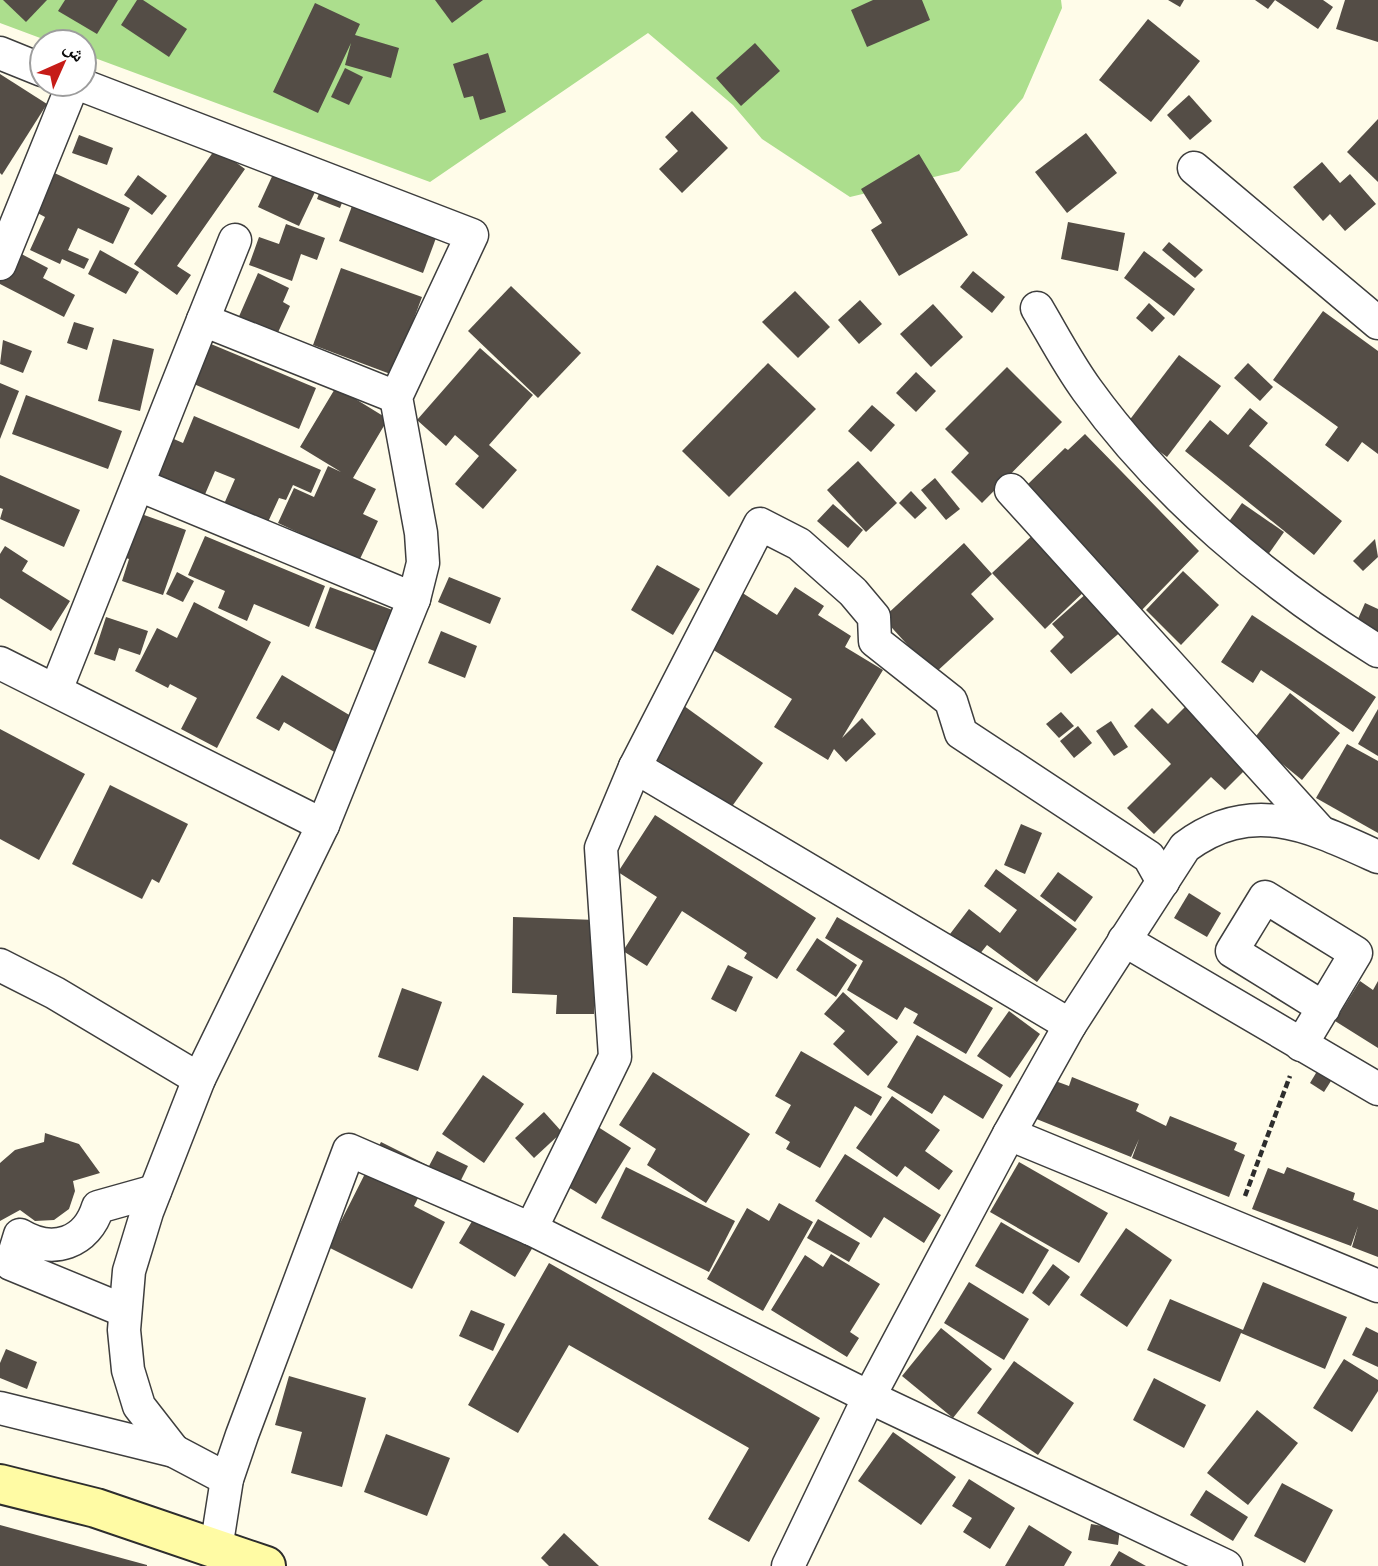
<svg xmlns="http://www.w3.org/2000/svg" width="1378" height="1566" font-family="'PT Serif','Noto Naskh Arabic',serif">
<rect width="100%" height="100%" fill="#fffce9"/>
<!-- forest -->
<polygon fill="#acde8d" points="0,0 1061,0 1062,8 1023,98 959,171 850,197 762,139 733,105 648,33 430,182 84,54 84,42 51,42 0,23"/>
<!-- building -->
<g fill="#544d46">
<polygon points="3,0 47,0 26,22"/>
<polygon points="65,0 118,0 97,34 58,11"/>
<polygon points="137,0 143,0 187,29 169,57 121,25"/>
<polygon points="435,0 483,0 452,23"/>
<polygon points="873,0 922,0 930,20 867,47 851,10"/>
<polygon points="1168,0 1184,0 1180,7"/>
<polygon points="1255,0 1275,0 1268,9"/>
<polygon points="1275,0 1323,0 1333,7 1318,29"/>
<polygon points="1345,0 1378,0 1378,42 1336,29"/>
<polygon points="315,3 360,24 355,35 399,48 391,78 345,65 351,43 318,113 273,92"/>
<polygon points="1148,19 1200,61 1151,122 1099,80"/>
<polygon points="755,43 780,71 741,106 716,78"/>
<polygon points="488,53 506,112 480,120 473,96 464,98 453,64"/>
<polygon points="345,68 363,77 349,105 331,97"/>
<polygon points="0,74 47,104 2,175 0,173"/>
<polygon points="1189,95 1212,121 1190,140 1167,115"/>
<polygon points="692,111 728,148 682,193 659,169 678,151 665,137"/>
<polygon points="1378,119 1378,182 1347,152"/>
<polygon points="1086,133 1117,173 1067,213 1035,172"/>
<polygon points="79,135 113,148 107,165 72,153"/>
<polygon points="216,148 245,169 177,266 191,275 177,295 134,264"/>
<polygon points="919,154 968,235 899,276 871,230 882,223 861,189"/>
<polygon points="1322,162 1340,183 1350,174 1376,204 1345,231 1330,214 1323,221 1293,187"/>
<polygon points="48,170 130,208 113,244 78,228 68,250 89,259 84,269 62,259 60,264 30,250 45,217 30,209"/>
<polygon points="275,170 316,190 299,226 258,207"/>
<polygon points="138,175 167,196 152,215 124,195"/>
<polygon points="323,183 346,192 340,208 317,199"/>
<polygon points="355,198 439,230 423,273 339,241"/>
<polygon points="1068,222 1125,233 1118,271 1061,259"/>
<polygon points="286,224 325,238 317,260 301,254 292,281 249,265 259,237 279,244"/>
<polygon points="1169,242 1203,270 1195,278 1162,250"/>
<polygon points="12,249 48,268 43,278 75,295 64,317 0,284 0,272"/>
<polygon points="100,250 139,272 126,294 88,274"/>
<polygon points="1144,251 1195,289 1174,316 1124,278"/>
<polygon points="341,268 422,297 393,375 313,345"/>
<polygon points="973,271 1005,297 992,313 960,287"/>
<polygon points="258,273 289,288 283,302 290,306 275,339 237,321"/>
<polygon points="511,286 581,353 538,398 468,331"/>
<polygon points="795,291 830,327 798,358 762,322"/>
<polygon points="860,300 882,324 859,344 838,320"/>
<polygon points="1149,303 1165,318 1152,332 1136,318"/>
<polygon points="933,304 963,337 931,367 900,334"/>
<polygon points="1323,311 1378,351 1378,454 1362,442 1348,462 1325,445 1338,427 1273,380"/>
<polygon points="74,322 94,328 87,350 67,343"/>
<polygon points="113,339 154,349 140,411 98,401"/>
<polygon points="199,339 316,388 299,429 182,379"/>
<polygon points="3,340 32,351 23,373 0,364"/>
<polygon points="480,348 533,395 489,445 517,470 483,509 455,484 479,456 455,435 446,446 417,420"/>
<polygon points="1179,355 1221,386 1167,457 1125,426"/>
<polygon points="768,363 816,409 729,497 682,451"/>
<polygon points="1248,363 1273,387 1260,401 1234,378"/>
<polygon points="1007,367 1062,422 982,503 951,472 969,453 945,429"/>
<polygon points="916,372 936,391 916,412 896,393"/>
<polygon points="0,383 19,391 0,439"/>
<polygon points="336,387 388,419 353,478 376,489 363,514 378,521 359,561 278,523 294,488 314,497 328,466 341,472 300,447"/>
<polygon points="26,395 122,431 108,469 12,434"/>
<polygon points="872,405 895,425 871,452 848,431"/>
<polygon points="1250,408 1268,423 1249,446 1342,521 1314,555 1185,451 1210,420 1228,435"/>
<polygon points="194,416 321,470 311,493 293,485 286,500 279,498 268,522 224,504 235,479 215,471 203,499 146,486 167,436 183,443"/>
<polygon points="1085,434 1199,551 1140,612 1027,485 1065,448 1068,450"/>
<polygon points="858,461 897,503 866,532 827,490"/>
<polygon points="0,475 80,510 64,547 0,519 3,509 0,508"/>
<polygon points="935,478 960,509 946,520 921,490"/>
<polygon points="911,491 927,508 915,519 899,503"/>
<polygon points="1242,503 1284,532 1265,559 1223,530"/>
<polygon points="833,504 863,530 848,548 817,521"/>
<polygon points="133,511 186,530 163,595 122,581 129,559 117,555"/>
<polygon points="1036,532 1088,588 1045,629 992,573"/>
<polygon points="205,536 325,586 309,627 254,604 247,621 218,608 225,591 188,575"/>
<polygon points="1375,539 1378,557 1363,571 1353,561"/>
<polygon points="964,543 992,574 971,594 994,619 934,674 883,618"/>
<polygon points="5,546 28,561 22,571 70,601 51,631 0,598 0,554"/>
<polygon points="657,565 700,589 673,635 631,610"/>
<polygon points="1183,571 1219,605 1181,645 1146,610"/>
<polygon points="177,572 194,581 183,602 166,594"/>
<polygon points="449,577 501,598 490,624 438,602"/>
<polygon points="330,587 406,615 390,657 315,628"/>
<polygon points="795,587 824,606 818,615 851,636 845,647 883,670 842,738 862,718 876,734 846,762 834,749 828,760 774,727 792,699 707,646 741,592 777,615"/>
<polygon points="1088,592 1123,630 1071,674 1050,651 1064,637 1052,624"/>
<polygon points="194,602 271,642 217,748 181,729 197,698 170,684 168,688 135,671 157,628 177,638"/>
<polygon points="1365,603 1378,609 1378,639 1354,628"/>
<polygon points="1252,615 1376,697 1353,732 1261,670 1253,683 1221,662"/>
<polygon points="106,617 148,631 140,655 119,648 115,661 94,654"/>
<polygon points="441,631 477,646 465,678 428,663"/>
<polygon points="282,675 356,719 336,753 284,722 279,731 256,718"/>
<polygon points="1290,693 1340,733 1302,780 1253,740"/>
<polygon points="680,703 763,763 728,812 645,751"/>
<polygon points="1188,704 1249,766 1225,790 1211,777 1154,834 1127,808 1171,764 1134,726 1152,708 1168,724"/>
<polygon points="1378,709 1378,756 1358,744"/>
<polygon points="1061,712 1074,726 1059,738 1046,724"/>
<polygon points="1111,721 1128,747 1114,756 1096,731"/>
<polygon points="1078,726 1092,743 1074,758 1060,741"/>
<polygon points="0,729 85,774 39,860 0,839"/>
<polygon points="1347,744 1378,761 1378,833 1316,798"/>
<polygon points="110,785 188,824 159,883 152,879 142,899 72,864"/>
<polygon points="655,815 816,918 777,979 744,958 747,953 682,911 647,966 623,951 657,897 618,872"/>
<polygon points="1021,824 1042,833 1025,874 1004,865"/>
<polygon points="996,869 1077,929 1037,982 987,945 979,955 950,934 969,909 1000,933 1017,910 984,886"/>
<polygon points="1058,872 1093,897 1075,922 1040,896"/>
<polygon points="1189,893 1221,913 1207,937 1174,918"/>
<polygon points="513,917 596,920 594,1014 556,1014 557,995 512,993"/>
<polygon points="837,917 993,1008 966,1054 913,1023 918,1014 905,1007 897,1020 847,990 863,961 825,938"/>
<polygon points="817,938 857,965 836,997 796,970"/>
<polygon points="728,965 753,977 736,1012 711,999"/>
<polygon points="1360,981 1373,990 1378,981 1378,1048 1335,1021"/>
<polygon points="402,988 442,1002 418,1071 378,1057"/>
<polygon points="843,992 898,1042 868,1076 833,1044 845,1031 824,1014"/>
<polygon points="1009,1011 1040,1034 1010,1078 977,1056"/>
<polygon points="917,1035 1003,1085 983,1119 944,1095 932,1114 887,1087"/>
<polygon points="801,1051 882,1097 871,1116 855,1106 820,1168 786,1149 790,1142 775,1133 791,1105 775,1096"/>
<polygon points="1322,1063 1336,1073 1324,1092 1310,1083"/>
<polygon points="653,1072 750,1134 706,1203 647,1165 656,1149 619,1125"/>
<polygon points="483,1075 524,1104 484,1163 442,1134"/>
<polygon points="1072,1077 1139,1104 1136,1111 1166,1126 1170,1116 1237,1143 1234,1150 1245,1155 1229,1197 1132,1158 1139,1139 1131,1157 1034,1118 1050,1079 1069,1086"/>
<polygon points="892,1096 940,1130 925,1151 953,1171 939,1190 905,1166 897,1177 856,1148"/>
<polygon points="544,1112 562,1132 534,1158 515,1138"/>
<polygon points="595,1125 631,1148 596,1204 560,1182"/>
<polygon points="45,1133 79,1144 100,1173 73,1181 75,1191 69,1209 54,1220 35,1221 20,1210 0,1221 0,1163 15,1150 44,1142"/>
<polygon points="381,1142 429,1166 437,1151 468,1166 456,1190 429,1176 414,1206 445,1222 412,1289 328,1247"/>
<polygon points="845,1154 941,1215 924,1243 884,1217 871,1238 815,1201"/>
<polygon points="1019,1162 1108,1213 1079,1263 990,1212"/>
<polygon points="626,1167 735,1221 709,1272 601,1218"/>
<polygon points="1287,1167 1355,1193 1353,1200 1378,1210 1378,1257 1352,1247 1358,1226 1351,1246 1252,1209 1268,1168 1284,1174"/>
<polygon points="489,1193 545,1227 515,1277 459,1243"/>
<polygon points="779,1203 813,1222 763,1311 707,1279 747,1208 769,1221"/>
<polygon points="818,1219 860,1243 849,1262 807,1238"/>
<polygon points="1001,1222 1049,1250 1023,1294 975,1266"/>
<polygon points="1126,1228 1172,1260 1127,1327 1080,1295"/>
<polygon points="831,1254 880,1284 850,1332 859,1338 847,1357 771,1310 805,1255 823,1267"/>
<polygon points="549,1263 820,1418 749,1542 708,1519 749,1448 569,1345 518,1433 468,1405"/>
<polygon points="1053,1264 1070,1277 1049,1306 1032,1293"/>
<polygon points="969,1282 1029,1319 1004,1360 944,1323"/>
<polygon points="1263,1282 1347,1317 1325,1369 1241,1333 1220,1382 1147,1350 1170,1299 1243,1330"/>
<polygon points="471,1310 505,1324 493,1351 459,1336"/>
<polygon points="1366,1327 1378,1333 1378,1367 1352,1355"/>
<polygon points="941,1328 992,1369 953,1418 902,1376"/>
<polygon points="6,1349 37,1362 27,1389 0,1378 0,1363"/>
<polygon points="1344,1359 1378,1380 1378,1391 1352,1432 1313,1408"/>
<polygon points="1014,1361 1074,1403 1038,1455 977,1413"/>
<polygon points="289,1376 366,1398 342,1487 291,1473 302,1432 275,1425"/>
<polygon points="1154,1378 1206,1405 1184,1448 1133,1420"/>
<polygon points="1257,1410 1298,1443 1248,1505 1207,1473"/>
<polygon points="893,1432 956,1477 921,1525 858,1481"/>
<polygon points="386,1434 450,1458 427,1516 364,1492"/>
<polygon points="969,1479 1015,1508 990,1549 963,1532 972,1518 952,1506"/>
<polygon points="1282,1483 1333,1510 1305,1563 1254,1536"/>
<polygon points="1206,1490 1248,1517 1233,1541 1190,1515"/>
<polygon points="1091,1524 1120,1529 1118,1545 1088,1540"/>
<polygon points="0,1525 147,1565 147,1566 0,1566"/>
<polygon points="1029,1525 1072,1552 1064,1566 1005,1566"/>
<polygon points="564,1533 599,1566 549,1566 541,1558"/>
<polygon points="1119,1551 1146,1566 1110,1566"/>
</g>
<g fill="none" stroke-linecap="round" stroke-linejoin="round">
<!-- street casing -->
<g stroke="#3e3e3e" stroke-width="35">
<g id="street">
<polyline points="0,53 42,70"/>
<polyline points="79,84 472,235 396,397 421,533 423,563 414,599 323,825 199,1079 147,1212 129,1271 124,1330 128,1370 139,1406 174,1451"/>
<polyline points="1194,168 1378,323"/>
<polyline points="0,264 73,84"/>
<path d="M1037 308C1053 335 1068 364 1087 390 1162 494 1269 584 1378 651"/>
<polyline points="203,320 235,240"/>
<polyline points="139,485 414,599"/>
<polyline points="1011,490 1318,829"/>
<polyline points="0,663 323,825"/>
<polyline points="56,690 203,320 396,397"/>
<polyline points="635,767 1070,1025"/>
<polyline points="1124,940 1378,1089"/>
<polyline points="0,965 55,993 199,1079"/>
<polyline points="1301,1045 1356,953 1265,897 1232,951 1324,1008"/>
<polyline points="1009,1134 1378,1286"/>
<polyline points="531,1229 615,1057 601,848 635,767 760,524 799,544 853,592 874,617 875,641 951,701 961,733 1149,857 1163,882"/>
<path d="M125 1311 11 1264 20 1235C53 1255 87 1243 98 1207L155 1191"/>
<polyline points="0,1408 174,1451 227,1479"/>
<polyline points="216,1549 227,1479 242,1435 349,1150 531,1229 869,1397 1226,1566"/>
<path d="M788 1566 869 1397 1009 1134 1070 1025 1185 847C1252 797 1310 826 1378 857"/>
</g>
</g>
<!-- secondary casing -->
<g stroke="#2d2d2d" stroke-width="42">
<polyline id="secondary" points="0,1484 96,1508 266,1566"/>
</g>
<!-- path -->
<polyline stroke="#2d2d2d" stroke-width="4.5" stroke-dasharray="7 3.5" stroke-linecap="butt" points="1245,1196 1290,1076"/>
<!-- street -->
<use href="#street" stroke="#fff" stroke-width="32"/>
<!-- secondary -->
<use href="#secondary" stroke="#fffba4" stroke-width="38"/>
</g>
<!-- north arrow -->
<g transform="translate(63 63) rotate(45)"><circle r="33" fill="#ffffff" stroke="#9d9d9d" stroke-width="2"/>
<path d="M0-5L12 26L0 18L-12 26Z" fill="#c61c18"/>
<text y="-10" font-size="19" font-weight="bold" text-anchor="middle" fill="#0b0b0b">ش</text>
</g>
</svg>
